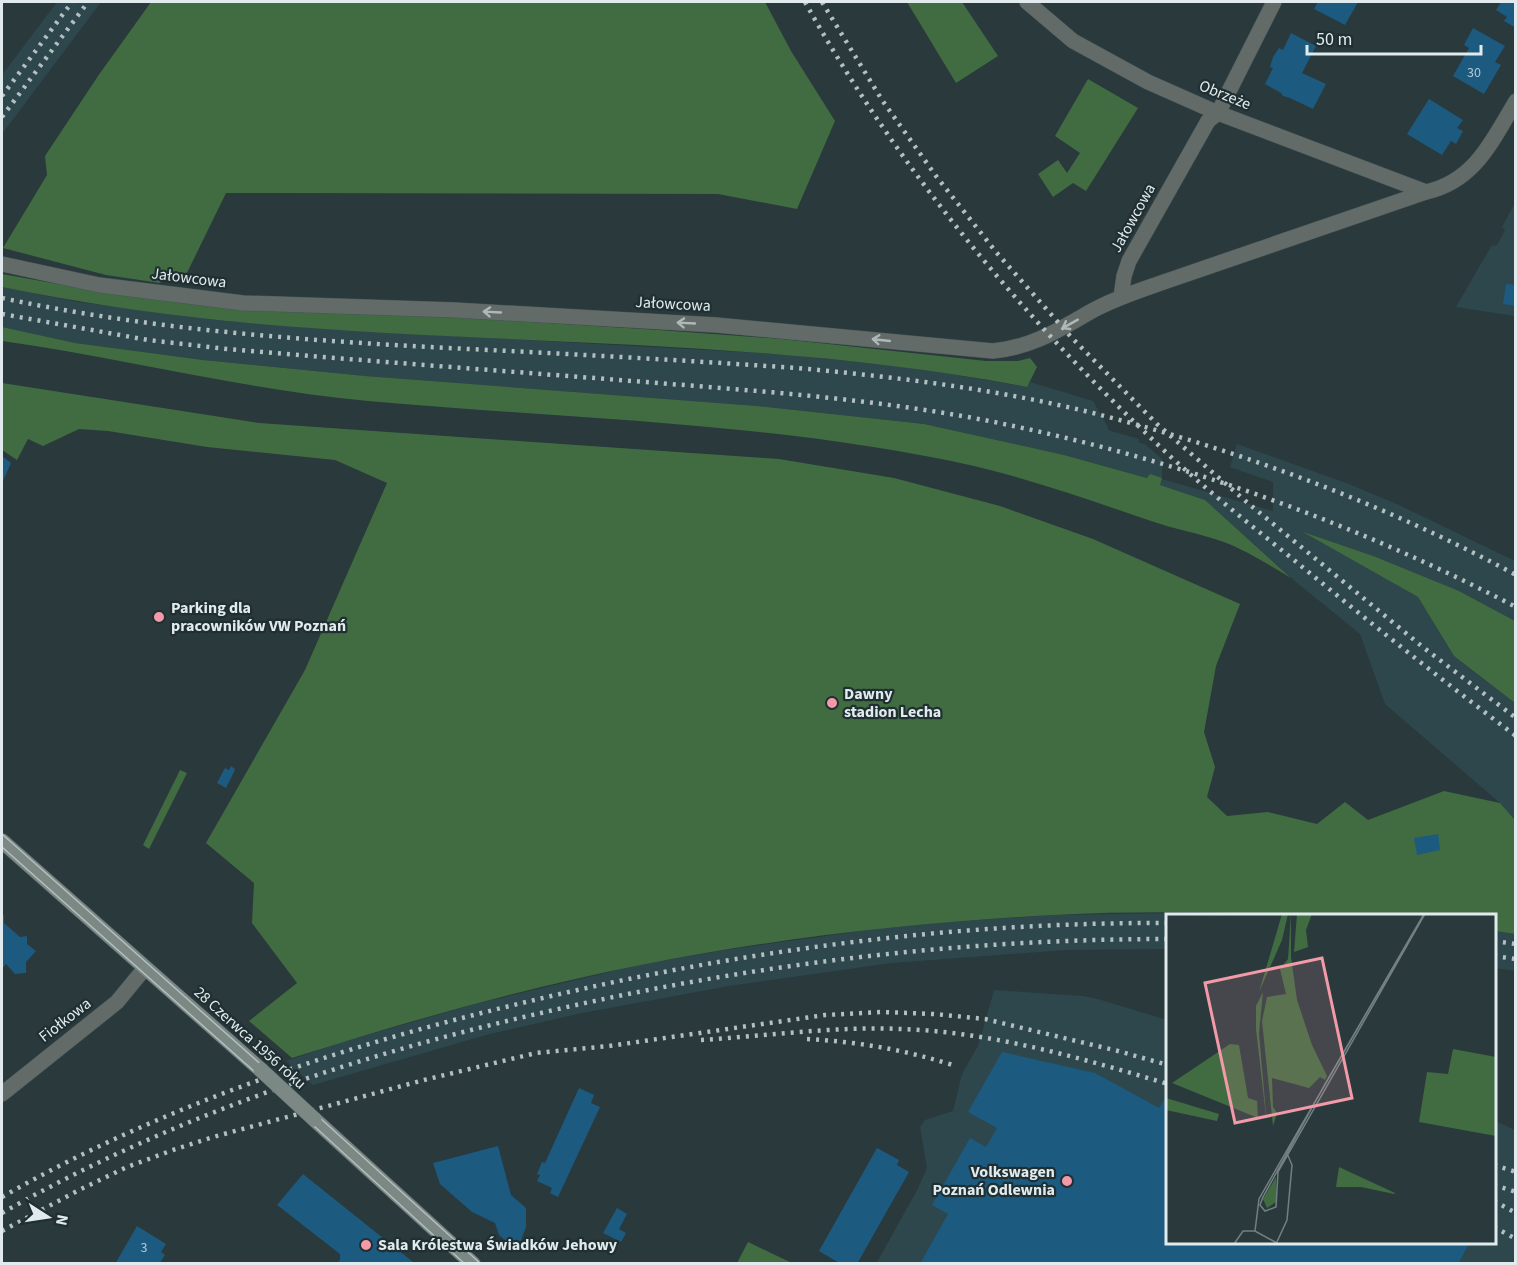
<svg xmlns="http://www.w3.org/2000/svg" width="1517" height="1265" font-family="'Source Sans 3',sans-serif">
<rect width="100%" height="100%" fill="#29393c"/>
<!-- built -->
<g fill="#2e474c">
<polygon points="57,2 101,2 2,134 2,75"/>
<polygon points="1515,203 1515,316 1456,307 1492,245 1496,246 1501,238 1505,230 1502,227"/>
<polygon points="2,287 78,302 227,321 366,331 794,355 922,369 1026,387 1030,382 1093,401 1108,427 1108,430 1139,439 1139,443 1145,444 1162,459 1162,478 1150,475 1148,478 1064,455 924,424 757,406 365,376 203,360 75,343 2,327"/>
<polygon points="1237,444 1349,484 1399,505 1515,561 1515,621 1459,591 1307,534 1418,597 1454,656 1515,703 1515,820 1500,803 1385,704 1360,634 1296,582 1205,500 1160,485 1162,479 1273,511 1273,482 1230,467"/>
<polygon points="1227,912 1339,915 1168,916 1167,949 1066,950 892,963 729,986 577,1014 486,1035 313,1085 286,1061 336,1044 479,1003 639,965 725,950 898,926 976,920 1054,915"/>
<polygon points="1495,931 1515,934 1515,971 1495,968"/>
<polygon points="994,990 1083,996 1098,999 1167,1020 1168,1242 1494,1242 1495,1121 1515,1130 1515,1263 876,1264 917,1190 927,1168 920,1127 925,1120 953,1111 962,1074 978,1046"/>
</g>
<!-- green -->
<g fill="#416c42">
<polygon points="151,2 765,2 791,51 835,121 797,209 718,194 226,193 184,279 169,274 160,283 106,275 3,248 47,175 45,156 98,76"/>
<polygon points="907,2 962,2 998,56 956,83"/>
<polygon points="1088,79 1138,108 1086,191 1073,183 1053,197 1038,174 1058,160 1067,173 1080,153 1055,136"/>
<path d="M2 274 119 295 271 311 468 318 659 330 782 339 986 361H1018L1030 358 1037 367 1027 387C762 336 494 347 227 321 151 313 76 302 2 287Z"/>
<path d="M2 327 75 343 203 360 365 376 757 406 924 424 1064 455 1147 478 1150 474 1162 478 1160 485 1205 500 1291 578C1269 565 1246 550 1221 541 1198 533 1174 529 1151 521 1092 501 1034 480 974 466 775 422 570 419 368 401 245 390 124 358 2 341Z"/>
<path d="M2 383 259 423 779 459 894 478 1000 506 1093 539 1240 604 1216 666 1204 732 1215 767 1207 797 1227 816 1268 812 1317 824 1345 802 1368 820 1444 791 1500 803 1515 820V934L1495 931 1494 916C1444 916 1392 917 1341 916 1246 913 1150 910 1054 915 915 922 777 938 641 965 523 988 406 1022 292 1058L249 1021 297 983 252 923 254 883 206 843 305 670 387 483 335 460 207 447 108 431 79 429 43 446 28 439 17 460 2 450Z"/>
<polygon points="1303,532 1373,556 1459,591 1515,621 1515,703 1454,656 1418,597"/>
<polygon points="180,770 187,773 149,849 143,845"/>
<polygon points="748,1242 792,1263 737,1263"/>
</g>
<!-- building -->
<g fill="#1d5a80">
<polygon points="1318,2 1358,2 1345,25 1314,9"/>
<polygon points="1501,2 1516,2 1516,28 1504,21 1507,17 1496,10"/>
<polygon points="1473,28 1505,46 1495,62 1501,65 1484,94 1453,76 1469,48 1464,45"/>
<polygon points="1291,33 1316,46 1302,73 1326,84 1313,109 1290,98 1283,96 1281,93 1265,84 1273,68 1270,67 1273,57 1279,48 1283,50"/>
<polygon points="1429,99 1463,120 1457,128 1463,131 1456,144 1451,141 1442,155 1407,134"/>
<polygon points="1506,284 1516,285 1516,306 1503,304"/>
<polygon points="2,456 11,463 2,483"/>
<polygon points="231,766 235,769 234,772 226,788 217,783 225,768 229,770"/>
<polygon points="1438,834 1440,850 1417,855 1414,838"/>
<polygon points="2,915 4,915 4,923 20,937 27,936 27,944 36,951 26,962 26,973 15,974 6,964 2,969"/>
<polygon points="1002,1052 1095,1073 1159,1108 1168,1094 1168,1242 1470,1242 1458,1264 920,1264 948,1214 932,1205 970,1138 986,1147 997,1128 968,1112"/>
<polygon points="579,1088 594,1095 591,1103 600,1107 558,1197 550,1193 552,1188 537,1181 540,1175 537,1174 542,1162 545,1163"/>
<polygon points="498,1146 511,1195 526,1208 526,1227 517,1251 499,1235 495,1223 472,1212 440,1184 433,1163"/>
<polygon points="877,1148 899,1160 897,1165 909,1172 857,1264 841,1264 819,1251"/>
<polygon points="303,1174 413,1262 412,1264 337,1264 340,1260 340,1254 277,1205"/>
<polygon points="617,1208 627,1214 619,1229 626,1233 621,1242 603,1233"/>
<polygon points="137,1226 166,1244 161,1252 165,1255 159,1264 115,1264"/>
</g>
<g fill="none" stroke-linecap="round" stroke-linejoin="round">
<!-- street casing -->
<g stroke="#465558" stroke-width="16">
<g id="street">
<polyline points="1027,2 1073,41 1148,82 1218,113 1426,192"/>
<path d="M2 264 99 285 243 303 455 310 716 325 993 351C1032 347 1057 331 1090 312 1111 300 1135 292 1158 284L1426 192C1475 181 1492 141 1516 101"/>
<polyline points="1121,297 1124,276 1129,261 1208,121 1218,113 1274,2"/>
<polyline points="2,1094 117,1002 145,968"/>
</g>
</g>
<!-- secondary casing -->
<g stroke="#465558" stroke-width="16">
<g id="secondary">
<polyline points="2,841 261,1070"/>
<polyline points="314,1119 473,1264"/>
</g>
</g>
<!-- street -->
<use href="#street" stroke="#636b68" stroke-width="15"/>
<!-- secondary -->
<use href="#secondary" stroke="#7c8884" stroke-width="15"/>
<!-- tram -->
<g stroke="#b3bfc1" stroke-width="1.5">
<polyline points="2,834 266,1069 481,1264"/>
<polyline points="2,847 256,1073 465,1264"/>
</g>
<!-- rail -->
<g stroke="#b3bfc1" stroke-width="4.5" stroke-dasharray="3 6" stroke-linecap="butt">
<path d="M805 2C896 165 1016 310 1151 438 1194 480 1242 518 1289 556 1363 617 1439 678 1516 736"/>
<polyline points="822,2 882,100 936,176 996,252 1072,338 1158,425 1249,504 1424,648 1516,718"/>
<polyline points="2,96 72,2"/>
<polyline points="2,117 88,2"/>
<path d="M2 298C162 332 325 342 489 350 591 355 694 361 797 368 896 377 996 389 1093 413 1238 450 1383 503 1516 575"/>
<path d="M2 314 148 340 227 349C366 361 506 371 645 382 760 391 876 399 989 421 1171 457 1351 521 1516 607"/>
<polyline points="1494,941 1516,944"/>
<polyline points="1494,956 1516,959"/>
<path d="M807 1039C861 1042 905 1050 956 1066"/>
<path d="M701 1040C767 1036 835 1026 901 1029 992 1032 1081 1058 1168 1084"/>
<polyline points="1494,1165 1516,1172"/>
<polyline points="1494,1185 1516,1192"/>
<path d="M2 1197C161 1106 339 1047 518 1004 730 952 949 922 1168 923"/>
<polyline points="1494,1201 1516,1213"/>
<path d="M2 1213C169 1118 353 1056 541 1013 746 965 957 939 1168 939"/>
<polyline points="1494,1227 1516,1239"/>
<polyline points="2,1231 79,1190 127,1167 173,1150 213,1137 424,1080 536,1053 609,1046 825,1015 882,1012 934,1014 985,1019 1118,1051 1168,1065"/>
</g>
<!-- secondary-bridge casing -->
<g stroke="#465558" stroke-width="16" stroke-linecap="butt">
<polyline id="secondary-bridge" points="261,1070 314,1119"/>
</g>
<!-- secondary-bridge -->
<use href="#secondary-bridge" stroke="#7c8884" stroke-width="15"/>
</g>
<!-- one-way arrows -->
<defs><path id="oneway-shaft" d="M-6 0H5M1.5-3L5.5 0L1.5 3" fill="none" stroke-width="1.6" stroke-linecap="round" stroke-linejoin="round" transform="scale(1.5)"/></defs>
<g stroke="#afb8b8">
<use href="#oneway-shaft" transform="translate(492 312) rotate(-177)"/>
<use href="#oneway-shaft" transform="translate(686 323) rotate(-177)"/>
<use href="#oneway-shaft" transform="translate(1070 324) rotate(151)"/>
<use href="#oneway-shaft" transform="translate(881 340) rotate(-174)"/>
</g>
<!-- markers -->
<g fill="#f39aa9" stroke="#1f2f32" stroke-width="2">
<circle cx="159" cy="617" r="6"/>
<circle cx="832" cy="703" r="6"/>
<circle cx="1067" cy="1181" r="6"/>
<circle cx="366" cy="1245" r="6"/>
</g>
<g text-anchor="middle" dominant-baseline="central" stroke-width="4.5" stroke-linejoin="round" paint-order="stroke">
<!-- number labels -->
<g font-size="14" fill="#b0c7d2">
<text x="1474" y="73">30</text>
<text x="144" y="1248">3</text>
</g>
<!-- street labels -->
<g font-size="16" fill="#e1ebed" stroke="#1f2f32">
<text transform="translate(1225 95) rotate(22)">Obrzeże</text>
<text transform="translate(1133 218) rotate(-61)">Jałowcowa</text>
<text transform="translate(189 278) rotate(7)">Jałowcowa</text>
<text transform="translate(673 304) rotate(3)">Jałowcowa</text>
<text transform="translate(65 1020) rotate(-38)">Fiołkowa</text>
<text transform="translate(250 1038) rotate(42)">28 Czerwca 1956 roku</text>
</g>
<!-- poi labels -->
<g font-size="16" font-weight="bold" fill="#e1ebed" stroke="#1f2f32" text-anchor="start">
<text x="171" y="608">Parking dla<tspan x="171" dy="18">pracowników VW Poznań</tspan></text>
<text x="844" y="694">Dawny<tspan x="844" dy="18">stadion Lecha</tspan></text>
<text x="1055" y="1172" text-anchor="end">Volkswagen<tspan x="1055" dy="18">Poznań Odlewnia</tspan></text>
<text x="378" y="1245">Sala Królestwa Świadków Jehowy</text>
</g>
</g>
<!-- overview -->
<g transform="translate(1166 914)">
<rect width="330" height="330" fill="#29393c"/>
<path d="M116 0H122L116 26 93 78ZM125 0V43L131 86 146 131 161 162 159 166 154 163 143 174 106 164 107 193 111 199 107 212 96 107 101 83 120 80 114 55 122 45ZM131 0H146L140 16 142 33 128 38ZM97 78 93 119 101 211 90 115V92ZM64 130 73 131 82 184 91 187 92 204 6 169ZM287 135 330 143V222L253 208 261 158 282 160ZM0 184 53 200 51 207 0 196ZM173 253 229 279 228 280 195 273H170ZM110 263V288L101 294 97 285Z" fill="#416c42"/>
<path fill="none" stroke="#738083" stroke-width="1.5" d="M258 0 159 170 97 283 94 291 99 297 110 293 112 258 259 0M135 212 258 0M89 317 93 285 136 210M68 330 77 317H89L111 329M110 330 121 306 126 251 120 237"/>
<path fill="#f39aa9" fill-opacity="0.15" stroke="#f39aa9" stroke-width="3" d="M156 44 186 184 69 209 39 69Z"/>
<rect width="330" height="330" fill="none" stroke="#e1ebed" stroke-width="3"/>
</g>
<!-- border -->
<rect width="1517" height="1265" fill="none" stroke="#e1ebed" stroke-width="6"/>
<!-- north arrow -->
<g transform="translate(48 1217) rotate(102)" stroke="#1f2f32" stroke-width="4.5" paint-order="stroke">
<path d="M0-4.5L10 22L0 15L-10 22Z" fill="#e1ebed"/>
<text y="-9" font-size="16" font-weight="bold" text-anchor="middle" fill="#e1ebed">N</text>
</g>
<!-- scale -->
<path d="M1307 45v9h174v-9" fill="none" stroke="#e1ebed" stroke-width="3"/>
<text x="1316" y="45" font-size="18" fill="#e1ebed" stroke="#1f2f32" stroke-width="4.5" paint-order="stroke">50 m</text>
</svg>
